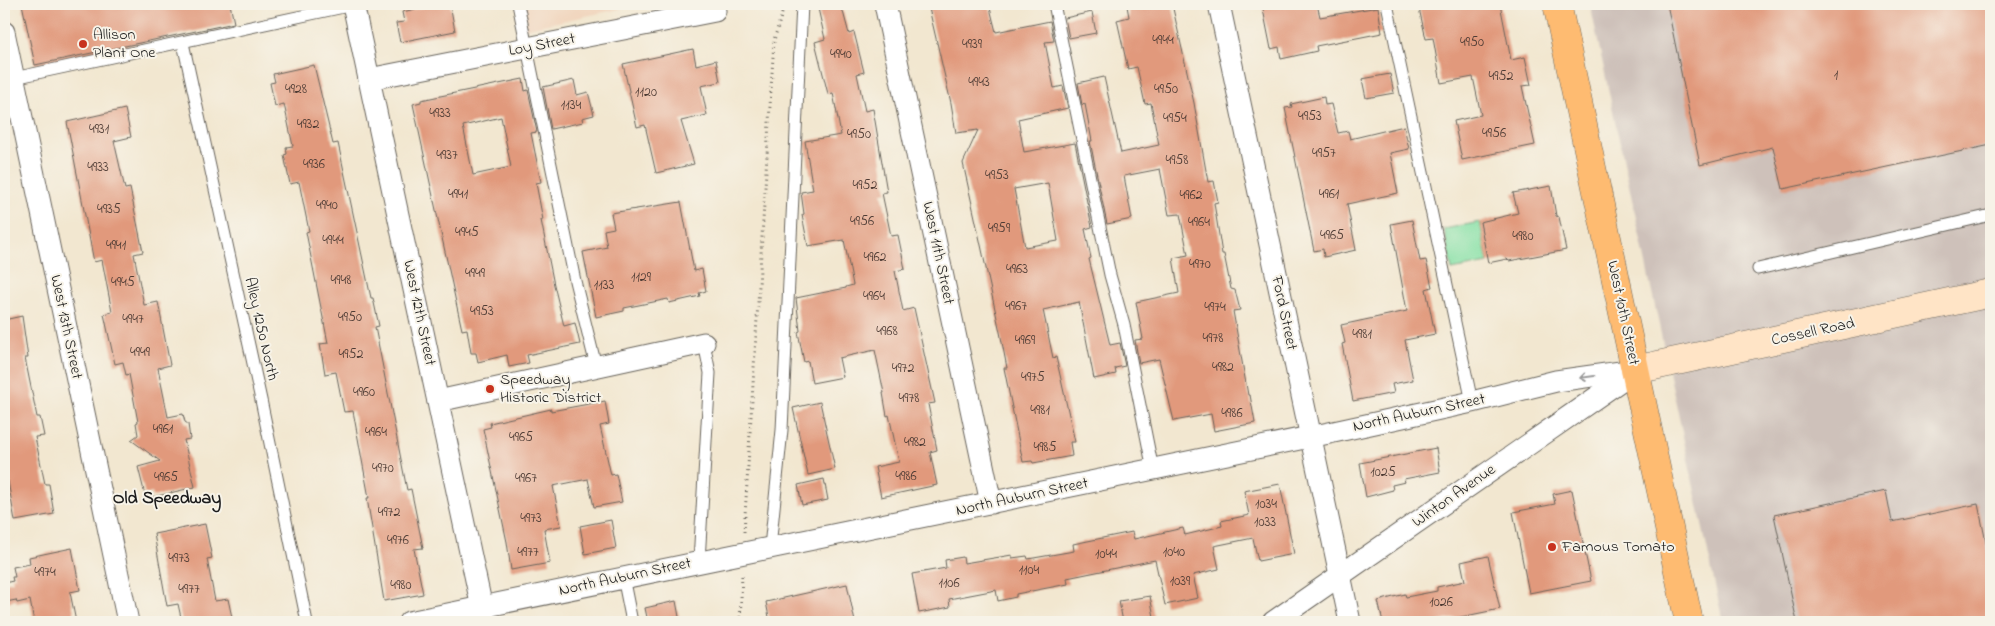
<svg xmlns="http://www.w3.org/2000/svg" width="1995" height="626" font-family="'Indie Flower',sans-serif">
<rect width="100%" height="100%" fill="#f7f3e8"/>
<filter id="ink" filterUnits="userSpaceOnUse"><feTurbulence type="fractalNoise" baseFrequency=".02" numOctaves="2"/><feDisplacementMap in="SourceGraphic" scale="10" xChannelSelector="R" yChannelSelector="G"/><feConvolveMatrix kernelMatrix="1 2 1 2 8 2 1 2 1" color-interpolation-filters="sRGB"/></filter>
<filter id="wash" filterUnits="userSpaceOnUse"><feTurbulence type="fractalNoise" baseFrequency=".0096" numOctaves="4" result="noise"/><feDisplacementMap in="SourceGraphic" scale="20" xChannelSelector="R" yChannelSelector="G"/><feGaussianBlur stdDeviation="1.12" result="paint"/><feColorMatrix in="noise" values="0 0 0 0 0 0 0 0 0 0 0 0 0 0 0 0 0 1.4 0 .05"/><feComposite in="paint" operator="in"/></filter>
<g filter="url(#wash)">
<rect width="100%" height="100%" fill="#f2e7d0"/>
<!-- built -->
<polygon fill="#f1d5bd" points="518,4 643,4 524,29"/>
<!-- industrial -->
<polygon fill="#cec1ba" points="1590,4 1991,4 1991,622 1723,622"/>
<!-- green -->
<polygon fill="#88e1a7" stroke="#527e62" points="1480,222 1488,263 1452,270 1444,229"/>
<g id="blocks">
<!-- building -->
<g fill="#e1997b" fill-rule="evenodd">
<polygon points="22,4 230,4 234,23 35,65"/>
<polygon points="438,4 450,4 455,31 400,42 396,23 404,22 402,12"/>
<polygon points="817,4 841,4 849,34 854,32 864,72 857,74 865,111 873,109 887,192 882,193 891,236 898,235 905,269 895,271 903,311 914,308 935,403 928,404 937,450 930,452 937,485 881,497 875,467 899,462 889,415 887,416 883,393 884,393 875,350 839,358 843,377 812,383 808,361 804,362 798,332 800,331 796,298 846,288 846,287 853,285 844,240 808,246 802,215 804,214 801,192 813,190 805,141 841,135 833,93 828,94 815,42 825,39"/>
<path d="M928 4H989L996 32 1050 21 1054 41 1045 42 1054 88 1063 86 1068 108 1018 119 1024 152 1075 143 1092 227 1085 229 1091 258 1089 259 1110 345 1120 343 1125 366 1115 368 1116 374 1094 379 1079 302 1043 310 1053 358 1056 357 1075 442H1070L1072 456 1033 463 1032 461 1023 462 1004 368H1007L1000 332 963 163 978 130 956 133 951 103ZM1048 183 1058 241 1025 247 1014 189Z"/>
<polygon points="1137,4 1172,4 1194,103 1208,182 1214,181 1218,202 1214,203 1222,254 1224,254 1231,289 1235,290 1240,310 1233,311 1248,395 1250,395 1255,423 1214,431 1211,414 1174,421 1159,359 1139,363 1135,340 1143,339 1136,302 1179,293 1173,258 1188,255 1180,214 1169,215 1160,169 1124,176 1132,219 1107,224 1090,141 1092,141 1085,104 1082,105 1078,83 1104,77 1121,153 1159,145 1151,103 1145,104 1137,67 1128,69 1117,20 1129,17 1127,6"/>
<polygon points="1262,4 1317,4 1320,17 1378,7 1382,33 1316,46 1317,51 1281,59 1279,47 1271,49"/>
<polygon points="1418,4 1500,4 1511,60 1525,57 1531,85 1522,86 1535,145 1462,160 1454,121 1481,115 1473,77 1441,83 1433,38 1426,39"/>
<polygon points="1667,4 1991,4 1991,145 1783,189 1773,147 1700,165"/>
<polygon points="1092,12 1096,33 1069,38 1065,18"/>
<polygon points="693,49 696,65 716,60 720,82 701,86 707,115 681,121 694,164 656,173 645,125 637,127 623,64"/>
<polygon points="314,65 333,144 338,143 371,298 373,298 379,326 375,327 407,490 411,489 423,548 414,549 423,594 384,601 367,498 369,498 353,411 344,412 336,372 325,374 320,344 328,343 306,232 309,231 299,182 290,184 284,155 287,154 286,147 293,146 284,104 275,106 270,83 275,82 273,74"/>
<polygon points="1390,74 1394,93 1366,98 1362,79"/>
<path d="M523 79 525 91 528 90 537 132 531 133 541 182 536 183 543 220H541L554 285 564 326 575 323 580 344 527 355 529 363 509 367 507 355 478 362 476 353H471L467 329 462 330 413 104 421 102V100ZM501 117 511 167 473 175 463 126Z"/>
<polygon points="574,80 577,95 588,92 594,115 582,118 583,122 551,129 543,87"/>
<polygon points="1324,97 1325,105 1331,104 1338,133 1348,131 1350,139 1404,126 1409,149 1390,153 1398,193 1347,204 1356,250 1324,257 1323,249 1314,251 1285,108 1292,107 1291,104"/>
<polygon points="125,109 131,137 114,141 125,189 130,188 143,252 134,254 144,305 158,302 170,365 158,368 168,417 183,414 185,422 188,424 190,439 184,440 195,487 153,497 152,493 145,495 138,467 160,461 131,440 138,435 136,423 138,422 129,374 126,375 123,362 115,364 104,314 112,312 102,260 94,262 67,122"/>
<polygon points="1551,186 1556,216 1559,217 1566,250 1509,261 1507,259 1488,263 1480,222 1518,213 1513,193"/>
<polygon points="681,202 694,271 702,269 706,291 699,293 700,296 669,303 668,299 624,308 624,311 596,317 583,252 607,247 604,230 614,228 611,213"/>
<polygon points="1412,220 1420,261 1426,260 1432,287 1426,289 1435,334 1405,340 1413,380 1392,384 1394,393 1353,401 1342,344 1345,343 1341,325 1407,311 1391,224"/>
<polygon points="22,316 28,358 25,358 37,417 40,417 44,436 35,437 45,484 49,484 54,514 15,521 8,481 4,482 4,320"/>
<polygon points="605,401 609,424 600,426 611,475 616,474 622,502 594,507 588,479 553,486 561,526 544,529 550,563 511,570 507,542 483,429 491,427 490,423 551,409 551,411"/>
<polygon points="820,402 835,469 808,475 793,408"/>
<polygon points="1436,448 1440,472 1404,479 1405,482 1392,485 1393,490 1366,497 1360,463"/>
<polygon points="824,479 828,500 802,505 798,485"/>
<polygon points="1280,484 1294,554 1258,561 1253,538 1214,546 1219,569 1193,575 1198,598 1165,605 1155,560 1067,578 1068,584 1016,594 1016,597 998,601 996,590 949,599 950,607 919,613 912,574 946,568 945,560 963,557 964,563 1012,555 1012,558 1027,556 1028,559 1074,551 1073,544 1132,532 1134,539 1183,528 1185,535 1222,526 1221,521 1249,515 1244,491"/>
<polygon points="1572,490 1591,581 1529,593 1513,512 1555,504 1553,494"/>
<polygon points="1886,491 1892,522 1978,504 1991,566 1991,622 1797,622 1774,515"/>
<polygon points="611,520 616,548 585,554 580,526"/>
<polygon points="205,524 212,558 207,559 215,601 228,599 233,622 182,622 178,604 167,606 154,534"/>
<polygon points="72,548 80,590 70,592 76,622 34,622 30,600 17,603 16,600 6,602 4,583 13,581 12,577 15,577 13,567 30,564 29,557"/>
<polygon points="1488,556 1500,609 1436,622 1383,622 1378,601 1405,594 1406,597 1437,591 1437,587 1465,581 1461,562"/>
<polygon points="847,584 855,622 770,622 766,602"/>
<polygon points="1150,596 1155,622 1123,622 1119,601"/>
<polygon points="676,601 680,622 648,622 645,608"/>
</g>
</g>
</g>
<g filter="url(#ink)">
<use href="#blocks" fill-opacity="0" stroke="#67635b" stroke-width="1"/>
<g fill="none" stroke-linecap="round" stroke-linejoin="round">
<!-- service casing -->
<g stroke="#67635b" stroke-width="13">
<g id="service">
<polyline points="518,4 575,281 596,366"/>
<polyline points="1054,4 1110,275 1124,325 1153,470"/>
<polyline points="1387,4 1472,402"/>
<polyline points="183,43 261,400 307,622"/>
<polyline points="14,78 353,5"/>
<polyline points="1758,269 1991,215"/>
<polyline points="770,547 782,430 802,4"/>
<polyline points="699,561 710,373 704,343"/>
<polyline points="623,577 632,622"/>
</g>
</g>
<!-- minor casing -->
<g stroke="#67635b" stroke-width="23">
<g id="minor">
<polyline points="353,4 485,622"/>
<polyline points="885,4 991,503"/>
<polyline points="1219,4 1350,622"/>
<polyline points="4,32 128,622"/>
<polyline points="369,79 715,11"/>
<polyline points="438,401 704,343"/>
<polyline points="409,622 1329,433 1472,402 1556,381 1635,370"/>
<polyline points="1273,622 1633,372"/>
</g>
</g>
<!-- secondary casing -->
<g stroke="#67635b" stroke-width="29">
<polyline id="secondary" points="1635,370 1991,293"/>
</g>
<!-- primary casing -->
<g stroke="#67635b" stroke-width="29">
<polyline id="primary" points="1557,4 1689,622"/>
</g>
<!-- path -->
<g stroke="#67635b" stroke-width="3" stroke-dasharray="1 4" stroke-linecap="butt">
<polyline points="744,532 774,40 783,10"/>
<polyline points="740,622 742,575"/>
</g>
<!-- service -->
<use href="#service" stroke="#fff" stroke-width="11"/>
<!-- minor -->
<use href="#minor" stroke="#fff" stroke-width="21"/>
<!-- secondary -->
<use href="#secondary" stroke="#ffe4c6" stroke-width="28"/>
<!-- primary -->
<use href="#primary" stroke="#febb71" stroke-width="28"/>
</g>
<!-- one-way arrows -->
<defs><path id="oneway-shaft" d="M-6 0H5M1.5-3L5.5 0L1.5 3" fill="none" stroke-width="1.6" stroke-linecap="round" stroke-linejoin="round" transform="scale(1.25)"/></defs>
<use stroke="#999" href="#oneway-shaft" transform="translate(1587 377) rotate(172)"/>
</g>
<!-- markers -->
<g fill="#c8321e" stroke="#f7f3e8" stroke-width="2">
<circle cx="83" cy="44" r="5"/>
<circle cx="490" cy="389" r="5"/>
<circle cx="1552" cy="547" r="5"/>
</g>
<g text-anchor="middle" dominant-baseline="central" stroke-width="4" stroke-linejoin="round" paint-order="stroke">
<!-- number labels -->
<g font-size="14" fill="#4d3b34">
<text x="1163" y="40">4944</text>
<text x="1472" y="42">4950</text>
<text x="972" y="44">4939</text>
<text x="841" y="54">4940</text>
<text x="1836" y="75">1</text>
<text x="1501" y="76">4952</text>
<text x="979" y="82">4943</text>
<text x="296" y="89">4928</text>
<text x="1166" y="89">4950</text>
<text x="646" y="92">1120</text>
<text x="571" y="105">1134</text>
<text x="440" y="113">4933</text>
<text x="1310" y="116">4953</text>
<text x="1175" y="118">4954</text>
<text x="308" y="124">4932</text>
<text x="99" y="129">4931</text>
<text x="1494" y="133">4956</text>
<text x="859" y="134">4950</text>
<text x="1324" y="153">4957</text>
<text x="447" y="155">4937</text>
<text x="1177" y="160">4958</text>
<text x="314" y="164">4936</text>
<text x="98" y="167">4933</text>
<text x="997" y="175">4953</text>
<text x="865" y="185">4952</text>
<text x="458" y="194">4941</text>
<text x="1329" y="194">4961</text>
<text x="1191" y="195">4962</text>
<text x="327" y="205">4940</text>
<text x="109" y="209">4935</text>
<text x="862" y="221">4956</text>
<text x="1199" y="222">4964</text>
<text x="999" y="228">4959</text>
<text x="467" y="232">4945</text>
<text x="1332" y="235">4965</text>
<text x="1523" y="236">4980</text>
<text x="333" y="240">4944</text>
<text x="116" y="245">4941</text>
<text x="875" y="257">4962</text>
<text x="1200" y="264">4970</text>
<text x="1017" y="269">4963</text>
<text x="475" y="273">4949</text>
<text x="641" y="277">1129</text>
<text x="341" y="280">4948</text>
<text x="123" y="282">4945</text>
<text x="604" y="285">1133</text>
<text x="874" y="296">4964</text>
<text x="1016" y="306">4967</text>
<text x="1215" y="307">4974</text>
<text x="482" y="311">4953</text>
<text x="350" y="317">4950</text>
<text x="133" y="319">4947</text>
<text x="887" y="331">4968</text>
<text x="1362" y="334">4981</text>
<text x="1213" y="338">4978</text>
<text x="1025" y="340">4969</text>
<text x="140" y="352">4949</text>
<text x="351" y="354">4952</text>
<text x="1223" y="367">4982</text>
<text x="903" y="368">4972</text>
<text x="1033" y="377">4975</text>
<text x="364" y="392">4960</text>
<text x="909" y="398">4978</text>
<text x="1040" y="410">4981</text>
<text x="1232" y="413">4986</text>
<text x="163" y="429">4961</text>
<text x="376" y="432">4964</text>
<text x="521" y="437">4965</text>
<text x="915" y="442">4982</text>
<text x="1045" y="447">4985</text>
<text x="383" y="468">4970</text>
<text x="1383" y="472">1025</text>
<text x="906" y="476">4986</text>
<text x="166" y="477">4965</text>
<text x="526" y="478">4967</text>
<text x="1266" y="504">1034</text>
<text x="389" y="512">4972</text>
<text x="531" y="518">4973</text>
<text x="1265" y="522">1033</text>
<text x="398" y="540">4976</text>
<text x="528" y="552">4977</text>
<text x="1174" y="552">1040</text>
<text x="1106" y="554">1044</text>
<text x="179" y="558">4973</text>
<text x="1029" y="570">1104</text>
<text x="45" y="572">4974</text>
<text x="1180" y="581">1039</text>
<text x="949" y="583">1106</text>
<text x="401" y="585">4980</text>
<text x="189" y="589">4977</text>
<text x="1441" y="602">1026</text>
</g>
<!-- poi labels -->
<g font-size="16" fill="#1c1c1c" stroke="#f7f3e8" text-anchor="start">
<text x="93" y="35">Allison<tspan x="93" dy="18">Plant One</tspan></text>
<text x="500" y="380">Speedway<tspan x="500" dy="18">Historic District</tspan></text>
<text x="1562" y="547">Famous Tomato</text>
</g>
<!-- street labels -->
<g font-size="16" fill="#1c1c1c" stroke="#f7f3e8">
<text transform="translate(542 45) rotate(-11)">Loy Street</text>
<text transform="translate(938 253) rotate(78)">West 11th Street</text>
<text transform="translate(419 313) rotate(78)">West 12th Street</text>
<text transform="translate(1284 313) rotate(78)">Ford Street</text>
<text transform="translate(1623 313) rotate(78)">West 10th Street</text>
<text transform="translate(66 327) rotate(78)">West 13th Street</text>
<text transform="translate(261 329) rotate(77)">Alley 1250 North</text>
<text transform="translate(1813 332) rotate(-12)">Cossell Road</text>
<text transform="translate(1419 413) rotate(-12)">North Auburn Street</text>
<text transform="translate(1454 496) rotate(-35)">Winton Avenue</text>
<text transform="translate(1022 497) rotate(-12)">North Auburn Street</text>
<text transform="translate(625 577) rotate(-12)">North Auburn Street</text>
</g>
<!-- neighbourhood labels -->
<g font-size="18" font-weight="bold" fill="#1c1c1c" stroke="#f7f3e8">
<text x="167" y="499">Old Speedway</text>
</g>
</g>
<!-- margin -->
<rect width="1995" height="626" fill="none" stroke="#f7f3e8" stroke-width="20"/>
</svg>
